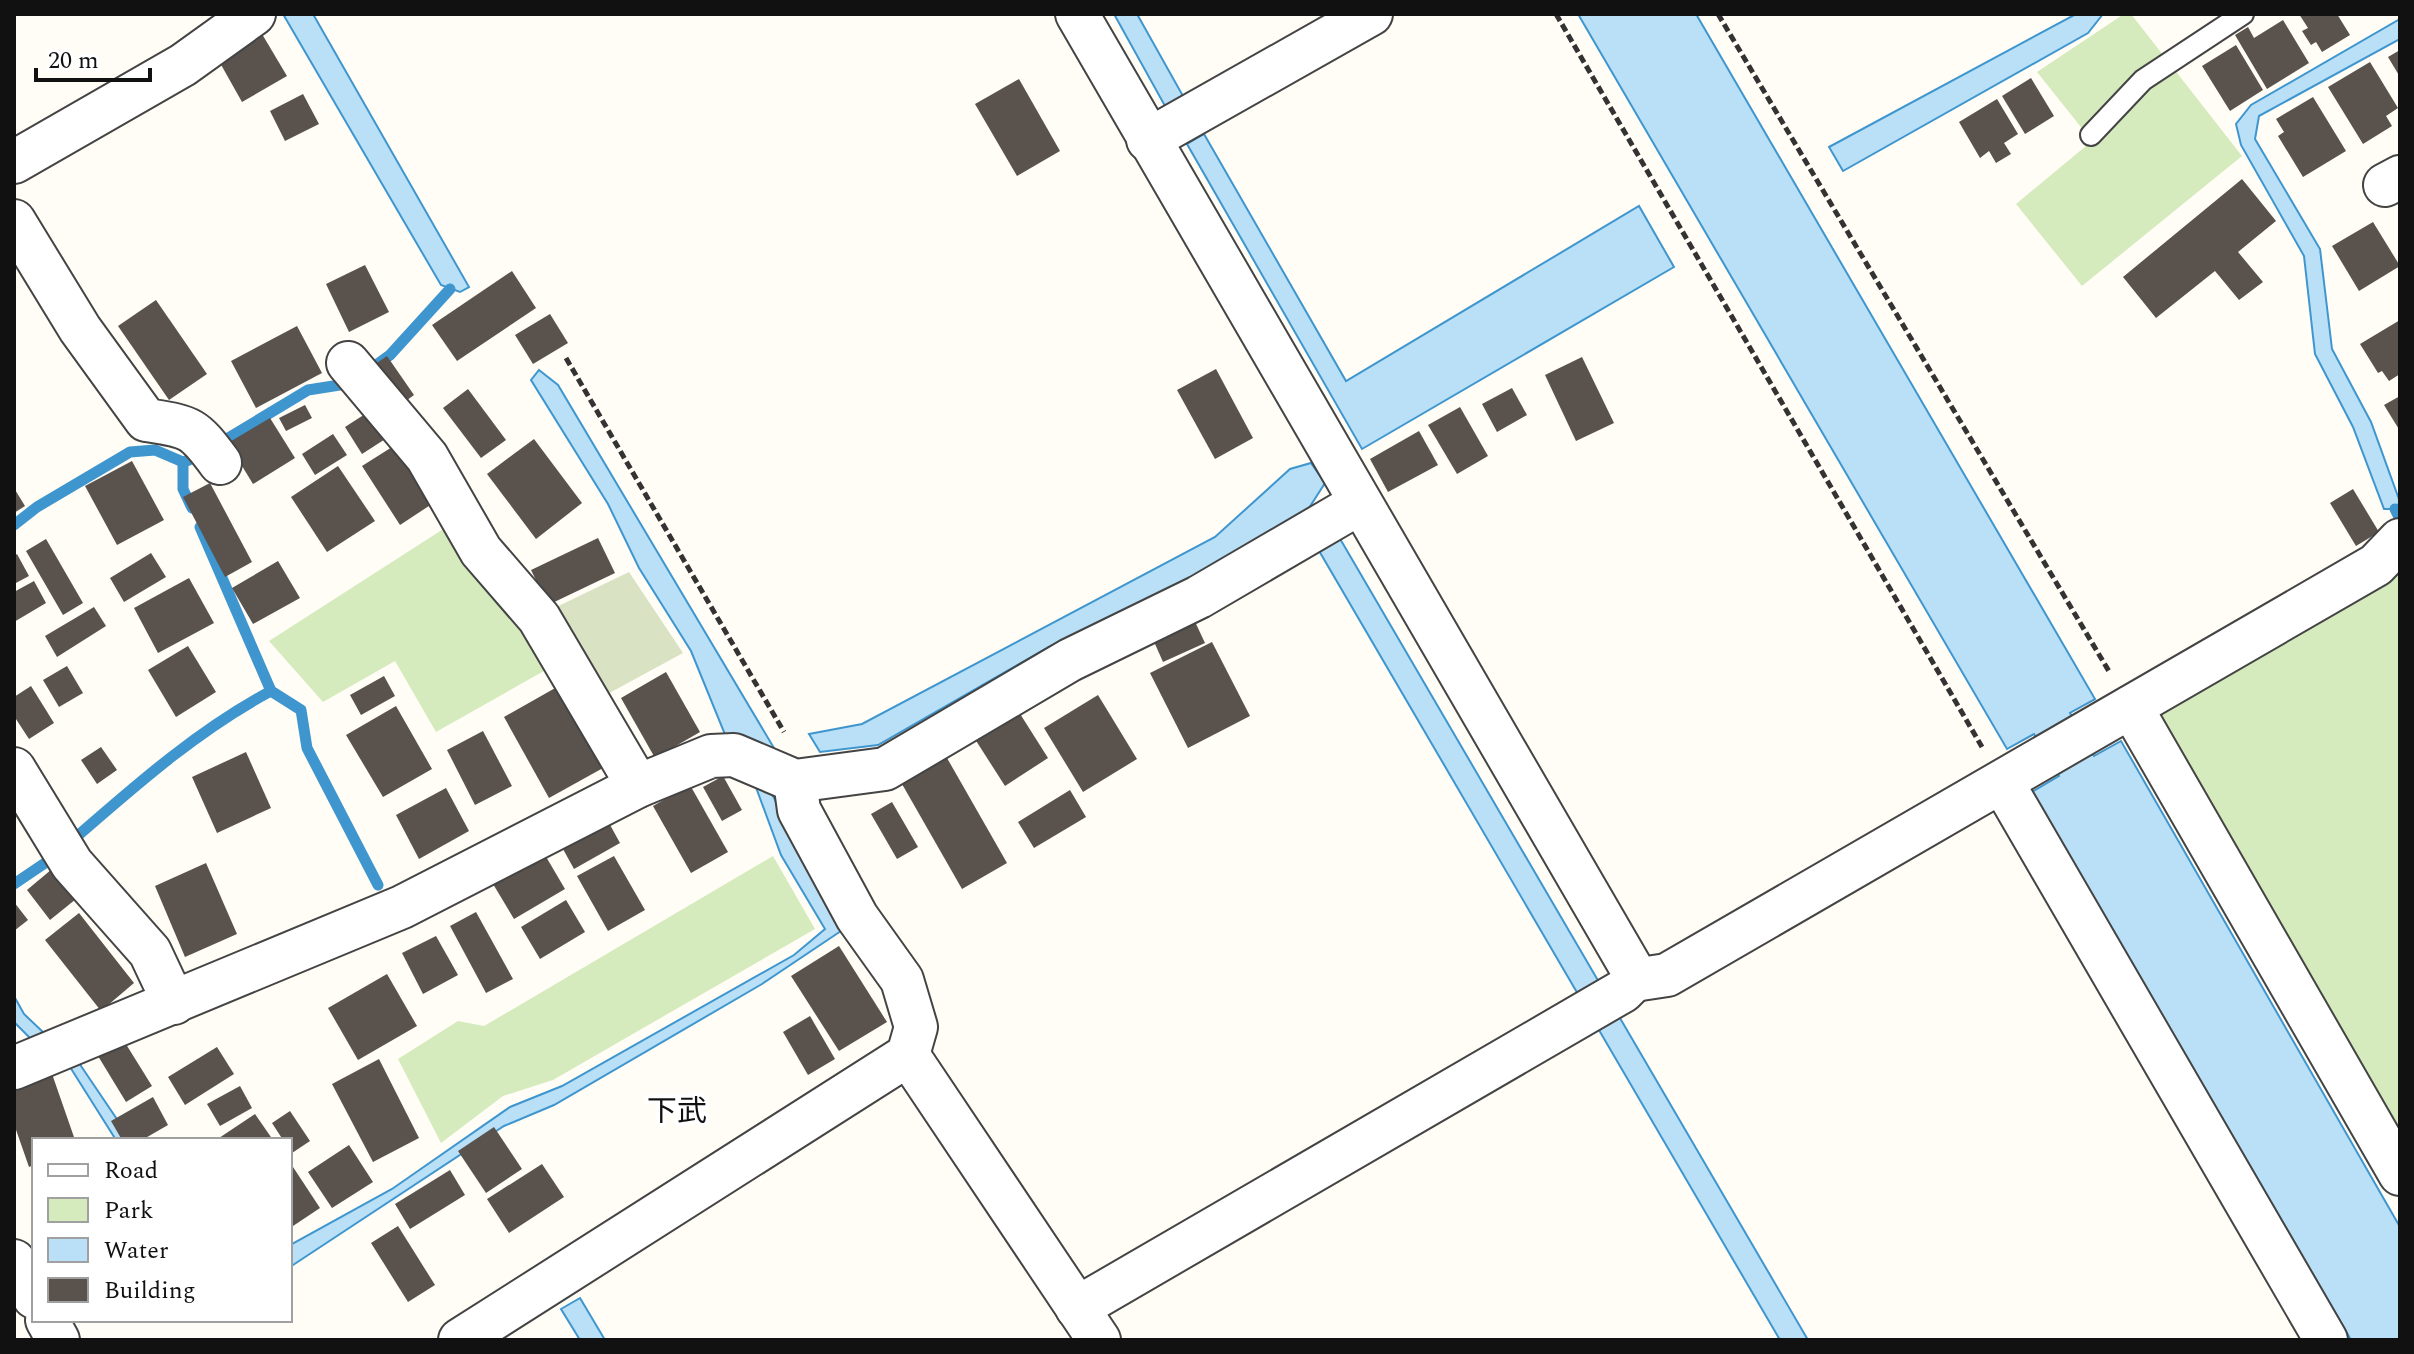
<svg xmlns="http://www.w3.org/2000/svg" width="2414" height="1354" font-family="Spectral,'Noto Sans JP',serif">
<rect width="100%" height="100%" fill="#fffdf5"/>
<!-- green -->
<g fill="#d5ebbd">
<polygon points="2124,14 2131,14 2242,156 2082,286 2016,204 2092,141 2037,72"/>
<polygon points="448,526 551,667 436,732 395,661 323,702 269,641"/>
<polygon points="2400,571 2400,1159 2145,716"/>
<polygon points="773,856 815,929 553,1080 503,1096 441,1143 398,1059 458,1021 484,1026"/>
</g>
<!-- cemetery -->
<polygon fill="#d9e3c4" points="629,572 683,653 602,697 548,611"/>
<!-- water -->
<g fill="#b9e0f7" stroke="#3f96cf" stroke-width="2">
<polygon points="283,14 313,14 469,287 460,292 441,285"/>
<polygon points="1114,14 1137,14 1183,96 1165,106"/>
<polygon points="1578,14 1696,14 2095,699 2070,713 2094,756 2121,741 2400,1227 2400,1340 2351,1340 2032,792 2059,776 2034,734 2007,749"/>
<polygon points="2076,14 2103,14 2088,33 1843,171 1829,147"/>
<polygon points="2400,19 2400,39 2259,116 2255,139 2320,249 2332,349 2371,422 2400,502 2395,509 2384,509 2353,427 2315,354 2304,256 2241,145 2236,124 2251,105"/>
<polygon points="1204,134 1346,381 1639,206 1674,267 1362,449 1187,144"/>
<polygon points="539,370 558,385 774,748 771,751 726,737 691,651 639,568 608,504 531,380"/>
<polygon points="1311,463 1325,483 1309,508 1191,581 1049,647 878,745 820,752 809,734 862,724 1215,537 1290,469"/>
<polygon points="1339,537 1808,1340 1780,1340 1318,549"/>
<polygon points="754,782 768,786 841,931 762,984 554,1105 504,1126 290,1267 290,1245 392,1189 510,1107 562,1086 794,955 825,929 781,855"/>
<polygon points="14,996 24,1014 45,1034 32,1040 14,1022"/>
<polygon points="79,1063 131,1140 116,1140 70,1067"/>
<polygon points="580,1298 605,1340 580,1340 561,1309"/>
</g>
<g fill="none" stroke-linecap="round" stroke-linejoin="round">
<!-- stream -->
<g stroke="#3f96cf" stroke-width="11">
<polyline points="375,366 390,355 450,289"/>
<polyline points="220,443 308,390 346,384"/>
<polyline points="183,462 183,489 192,508"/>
<polyline points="2395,509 2400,519"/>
<polyline points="14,525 37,507 130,452 155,450 183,462 189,460"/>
<polyline points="200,527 271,691 301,710 307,748 378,885"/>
<path d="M74 839C136 785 198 730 271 691"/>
<polyline points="14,884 48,861"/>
</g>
</g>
<!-- building -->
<g fill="#5a524d">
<polygon points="2299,14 2337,14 2350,35 2322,52 2316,42 2311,45 2302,31 2308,28"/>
<polygon points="2283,20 2309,63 2267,89 2235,35 2248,27 2254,38"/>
<polygon points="259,29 287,76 242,102 215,54"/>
<polygon points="2236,45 2263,90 2230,111 2202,66"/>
<polygon points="2400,50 2400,77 2388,57"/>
<polygon points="2370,62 2398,108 2386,116 2392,126 2363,144 2328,87"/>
<polygon points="2031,78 2054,116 2025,134 2002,96"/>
<polygon points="1019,79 1060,151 1017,176 975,104"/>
<polygon points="303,94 319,124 285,141 270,111"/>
<polygon points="2313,97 2346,151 2303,177 2278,136 2284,132 2276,119"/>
<polygon points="1997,99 2018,134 2004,143 2011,154 1996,163 1989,151 1980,158 1959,122"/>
<polygon points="2242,179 2276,221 2238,252 2263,282 2239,300 2215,271 2156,318 2123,277"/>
<polygon points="2373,222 2400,266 2359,291 2332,246"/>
<polygon points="365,265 389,312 349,332 326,284"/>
<polygon points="512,271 536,308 457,361 432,325"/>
<polygon points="156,300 207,374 169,400 118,326"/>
<polygon points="550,314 568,343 533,364 515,335"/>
<polygon points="2400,320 2400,374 2389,381 2382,371 2378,373 2360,344"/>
<polygon points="297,326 322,373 256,408 231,361"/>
<polygon points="387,356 414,395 388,414 361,374"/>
<polygon points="1582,357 1614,423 1576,441 1545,375"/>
<polygon points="1216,369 1253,438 1215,459 1177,390"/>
<polygon points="1512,388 1527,415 1497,432 1482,404"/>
<polygon points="468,389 506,440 481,458 443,408"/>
<polygon points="2400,396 2400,431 2384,405"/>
<polygon points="305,405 312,418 286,431 279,418"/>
<polygon points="376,407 393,434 362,454 345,427"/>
<polygon points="1460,407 1488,456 1457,474 1428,425"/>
<polygon points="270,418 295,458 253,484 228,443"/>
<polygon points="1419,431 1438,465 1388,492 1370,459"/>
<polygon points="333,434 347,455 315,475 302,454"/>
<polygon points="534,439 582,503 536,539 487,474"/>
<polygon points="400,442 438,500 400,525 362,466"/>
<polygon points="132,461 164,520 117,545 85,486"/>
<polygon points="338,466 375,521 327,552 291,497"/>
<polygon points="210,483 252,562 225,577 183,497"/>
<polygon points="14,488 25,506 14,513"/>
<polygon points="2353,489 2379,532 2356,546 2330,503"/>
<polygon points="598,538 615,573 548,605 531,570"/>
<polygon points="46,539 83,603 63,615 26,551"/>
<polygon points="151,553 166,577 124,602 110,578"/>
<polygon points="17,554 29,576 14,584 14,556"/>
<polygon points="278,561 300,598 253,624 232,588"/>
<polygon points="189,578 214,623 158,653 134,608"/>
<polygon points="34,581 46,603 14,622 14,592"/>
<polygon points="94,607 106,626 57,657 45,636"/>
<polygon points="1189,609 1205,643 1163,662 1148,628"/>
<polygon points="1212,642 1250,716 1188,748 1150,673"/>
<polygon points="188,646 216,692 176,717 148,670"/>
<polygon points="67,666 83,693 59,707 43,680"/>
<polygon points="666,672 700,732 655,758 621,698"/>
<polygon points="384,676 395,696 361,715 350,695"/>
<polygon points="31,686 54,723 29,739 14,716 14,697"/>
<polygon points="557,687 603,768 549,798 504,717"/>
<polygon points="1098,695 1137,759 1083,792 1044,728"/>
<polygon points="396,706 432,769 383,797 346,735"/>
<polygon points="1017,709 1048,758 1005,786 973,736"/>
<polygon points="483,731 512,786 475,805 447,750"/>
<polygon points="101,747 117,770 97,784 81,760"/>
<polygon points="943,751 1007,863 962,889 898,777"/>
<polygon points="246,752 271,808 217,833 192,777"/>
<polygon points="723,776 742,810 722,821 703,787"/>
<polygon points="690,785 728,852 691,873 653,806"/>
<polygon points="446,788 469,831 419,859 396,815"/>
<polygon points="1070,790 1086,817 1034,848 1018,822"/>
<polygon points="892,802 918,847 897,859 871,814"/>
<polygon points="609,823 620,843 574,869 563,849"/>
<polygon points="545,855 565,889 514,919 493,884"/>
<polygon points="614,856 645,910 608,931 577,876"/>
<polygon points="206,863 237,934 185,957 155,886"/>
<polygon points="52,869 76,899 50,920 27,890"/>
<polygon points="566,900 585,932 540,959 521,927"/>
<polygon points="14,902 28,920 14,931"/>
<polygon points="476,912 513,979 486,993 450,926"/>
<polygon points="79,913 134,983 101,1011 45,940"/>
<polygon points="436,936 458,975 423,994 402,953"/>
<polygon points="839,946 887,1022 839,1051 791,976"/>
<polygon points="387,974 417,1026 358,1060 328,1008"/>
<polygon points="810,1016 835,1059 808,1075 783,1032"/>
<polygon points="124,1041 152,1086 126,1102 98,1056"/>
<polygon points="217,1047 234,1074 185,1105 168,1077"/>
<polygon points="379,1059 419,1138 373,1162 332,1084"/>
<polygon points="51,1071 75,1140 34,1140 34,1165 29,1167 14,1124 14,1084"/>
<polygon points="240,1086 252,1108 220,1126 207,1104"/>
<polygon points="153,1097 168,1125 142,1140 122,1140 111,1121"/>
<polygon points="290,1111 310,1141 292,1153 290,1140 283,1140 272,1123"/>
<polygon points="255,1114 273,1140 216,1140"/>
<polygon points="494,1127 522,1169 486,1193 458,1151"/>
<polygon points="349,1145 373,1182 332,1208 308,1172"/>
<polygon points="542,1164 564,1197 509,1233 487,1199"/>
<polygon points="293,1167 320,1208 290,1228 290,1168"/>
<polygon points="450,1170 465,1195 410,1229 395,1204"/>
<polygon points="398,1226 435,1285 408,1302 371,1243"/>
</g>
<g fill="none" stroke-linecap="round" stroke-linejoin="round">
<!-- lane casing -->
<g stroke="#444" stroke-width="24">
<polyline id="lane" points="2091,135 2143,80 2243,14"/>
</g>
<!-- street casing -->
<g stroke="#444" stroke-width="46">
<g id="street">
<polyline points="1077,14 1630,966 1634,980 1623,991 1077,1308"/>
<polyline points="1148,140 1371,14"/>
<polyline points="14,162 183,65 254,14"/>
<polyline points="2385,185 2400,177"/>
<path d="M14 221 80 329 146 420C190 427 193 426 220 463"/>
<polyline points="348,363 427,457 481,551 539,618 638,786"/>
<polyline points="2131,707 2400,1174"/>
<polyline points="14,769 72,864 150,952 174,1003"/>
<polyline points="2002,782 2326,1340"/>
<polyline points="1634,980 1667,975 2376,565 2400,540"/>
<polyline points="908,1055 1099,1340"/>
<polyline points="14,1068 402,907 638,786 711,756 734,755 795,781 885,769 1070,660 1199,597 1360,503"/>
<polyline points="14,1261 34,1297"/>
<polyline points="47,1320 58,1340"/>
<polyline points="460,1340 908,1055 916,1027 902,980 857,917 799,810 795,781"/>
</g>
</g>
<!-- path -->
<g stroke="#333" stroke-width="5" stroke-dasharray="8 4" stroke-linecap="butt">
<polyline points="1556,14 1982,747"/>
<polyline points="1718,14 2110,673"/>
<polyline points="566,358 784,732"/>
</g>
<!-- lane -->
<use href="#lane" stroke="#fff" stroke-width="20"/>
<!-- street -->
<use href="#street" stroke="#fff" stroke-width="42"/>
</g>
<g text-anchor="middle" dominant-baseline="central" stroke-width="8" stroke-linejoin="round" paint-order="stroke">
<!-- neighbourhood labels -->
<g font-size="30" fill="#111" stroke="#fff">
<text x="677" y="1112">下武</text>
</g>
</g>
<!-- border -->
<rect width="2414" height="1354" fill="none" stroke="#111111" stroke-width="32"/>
<!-- legend -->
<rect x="32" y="1138" width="260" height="184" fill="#ffffff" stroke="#a0a0a0" stroke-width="2"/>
<rect x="48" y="1164" width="40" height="12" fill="#ffffff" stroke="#a0a0a0" stroke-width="2"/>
<text x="104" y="1178" font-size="24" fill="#111111">Road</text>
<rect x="48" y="1198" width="40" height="24" fill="#d5ebbd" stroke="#a0a0a0" stroke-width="2"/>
<text x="104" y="1218" font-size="24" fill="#111111">Park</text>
<rect x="48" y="1238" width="40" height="24" fill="#b9e0f7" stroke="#a0a0a0" stroke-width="2"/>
<text x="104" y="1258" font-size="24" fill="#111111">Water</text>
<rect x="48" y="1278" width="40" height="24" fill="#5a524d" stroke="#a0a0a0" stroke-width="2"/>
<text x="104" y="1298" font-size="24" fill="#111111">Building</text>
<!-- scale -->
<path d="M36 68v12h114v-12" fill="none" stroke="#111111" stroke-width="4"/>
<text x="48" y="68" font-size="24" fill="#111111" stroke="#ffffff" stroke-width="6" paint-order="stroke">20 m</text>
</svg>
